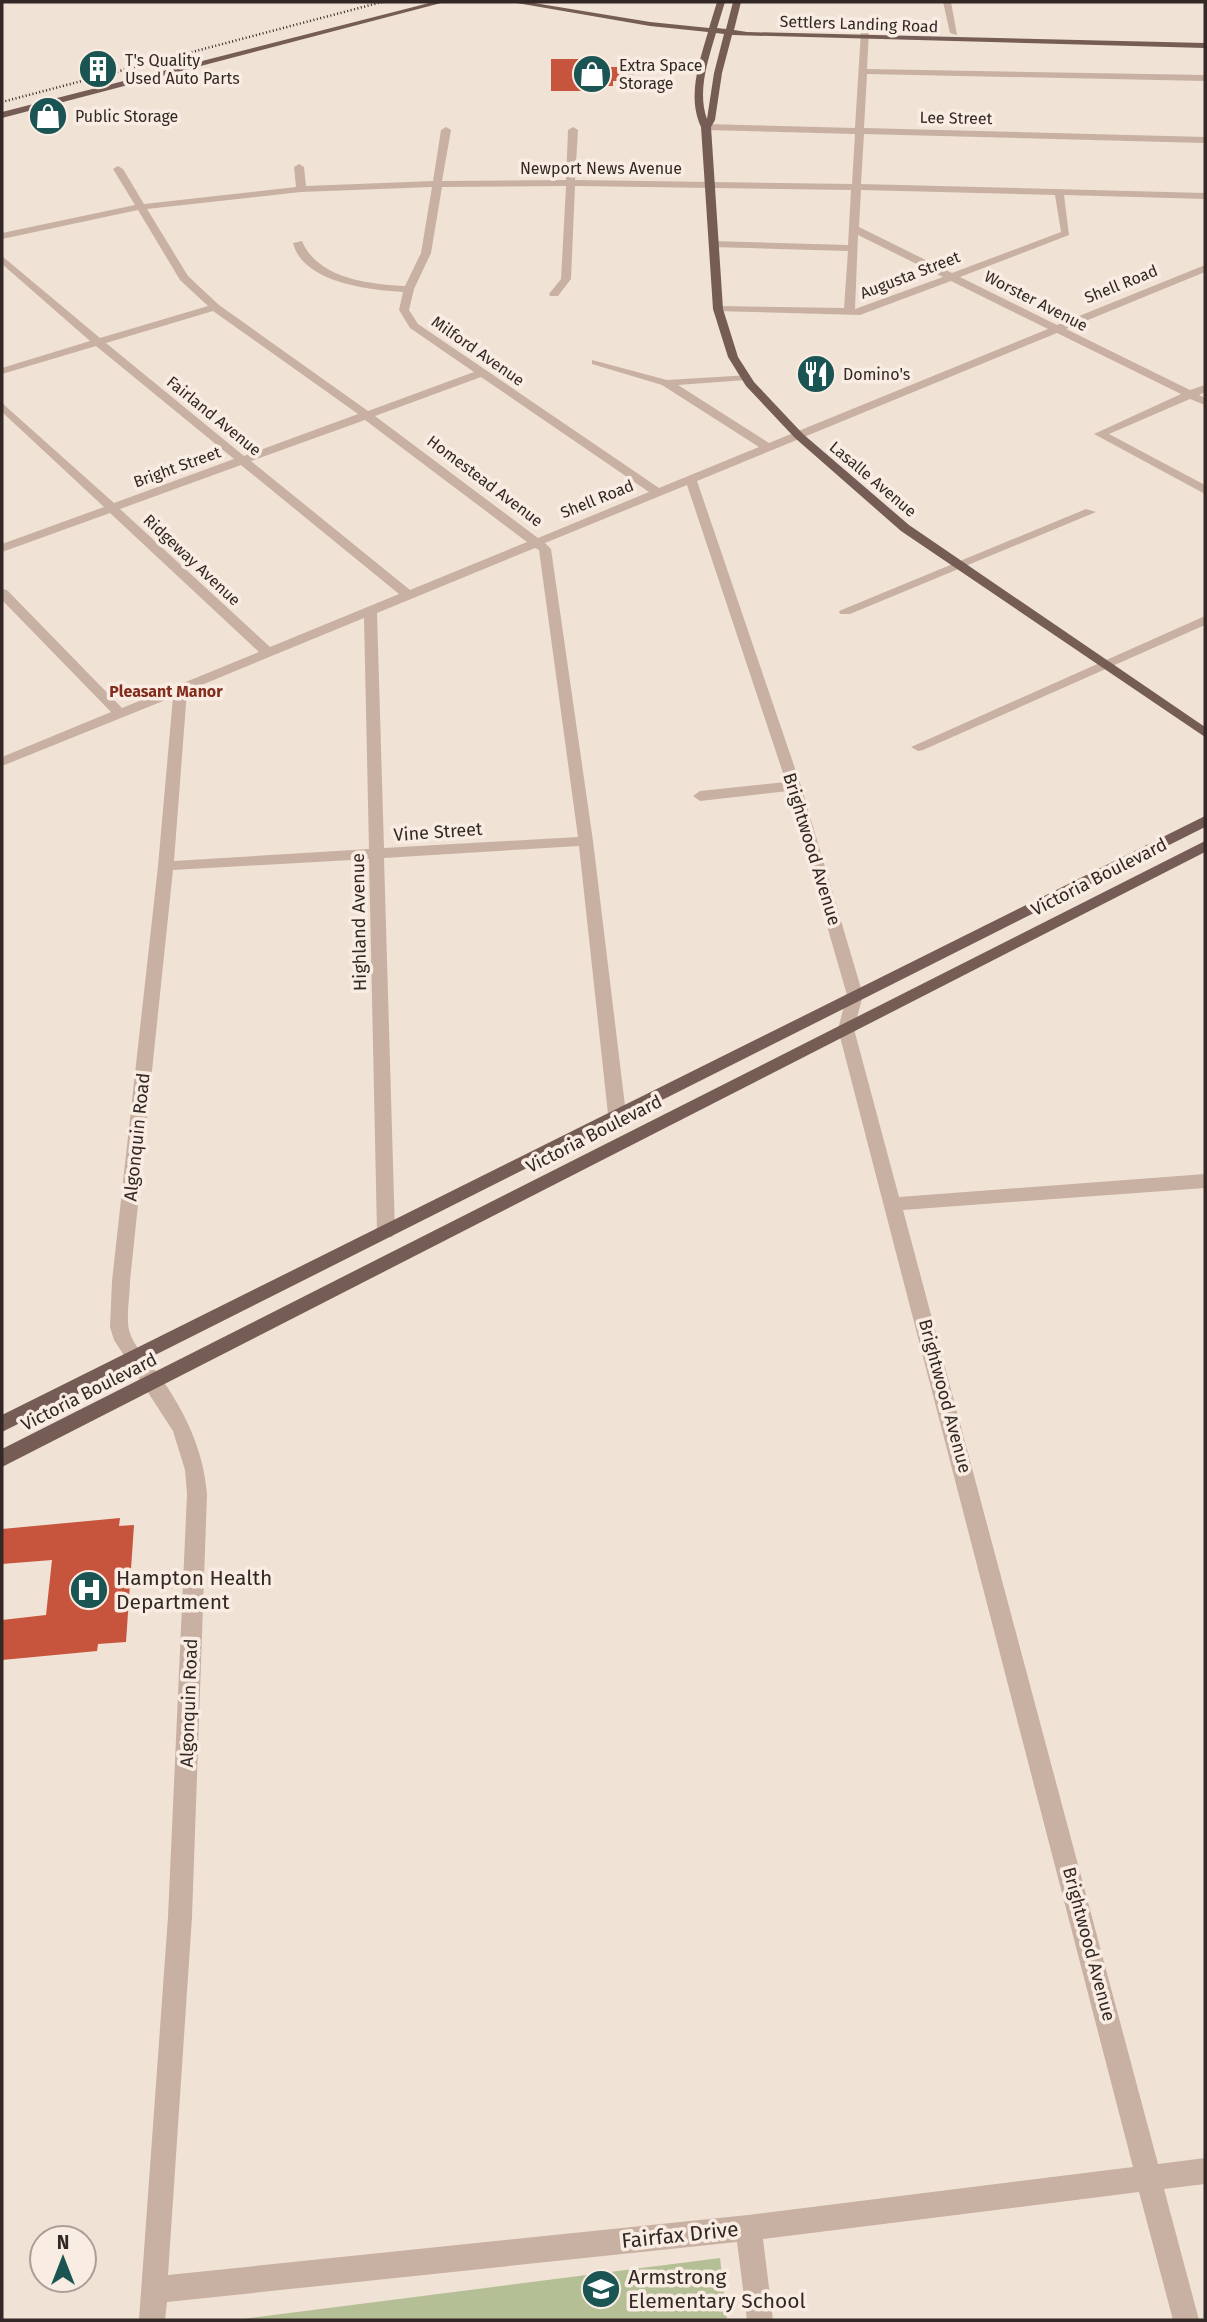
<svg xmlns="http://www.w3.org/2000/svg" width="1207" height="2322" font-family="'Fira Sans',sans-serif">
<rect width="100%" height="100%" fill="#f1e2d6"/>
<!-- green -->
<polygon fill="#b5bf96" points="720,2258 727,2320 235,2320"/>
<!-- building -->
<g fill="#c7543d">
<polygon points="551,59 587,59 587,67 633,67 634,81 613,81 613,86 588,86 589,91 551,91"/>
<polygon points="120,1518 119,1526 134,1525 126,1642 98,1644 97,1651 2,1660 2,1620 46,1615 52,1560 2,1564 2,1529"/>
</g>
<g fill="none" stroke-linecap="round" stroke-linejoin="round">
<!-- minor -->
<g fill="#c8b1a2" fill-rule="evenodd">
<polygon points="943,2 951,2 957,35 950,33"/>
<path d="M865 29 869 31 867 69 1205 75V81L867 74 864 128 1205 137V143L864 134 861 184 1205 193V199L1064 195 1069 235 960 277 1057 325 1205 265V272L1066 329 1190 390 1205 385V392L1199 395 1205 398V405L1190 399 1109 434 1205 485V494L1094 434 1181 394 1057 333 697 481 801 786 863 995 854 1029 899 1197 1205 1174V1188L903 1210 1158 2164 1205 2158V2184L1164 2189 1199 2320H1173L1139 2192 763 2239 773 2320H747L737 2242 167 2302 165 2320H139L168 1917 187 1494 185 1470 173 1431 114 1340 110 1327 112 1281 158 866 173 697 2 766V757L111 712 2 600V589L7 590 122 708 259 652 110 513 2 552V544L104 507 2 412V403L114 503 234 459 96 346 2 374V368L90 341 2 264V256L100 338 208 306 180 280 138 210 2 239V233L135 205 113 169 118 166 123 169 144 204 296 187 294 167 299 164 304 167 306 186 433 181 441 130 446 127 451 130 442 181 566 180 568 130 573 127 578 130 575 180 852 184 855 134 706 130 701 127 706 124 855 128 861 31ZM566 186 561 279 549 294 550 296H558L571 279 575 186 851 190 848 245 713 241 708 244 713 247 848 251 844 308 718 306 713 309 714 311 860 315 951 281 1048 329 769 443 678 385 746 380 750 379V375L667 380 592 360V364L662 385 759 447 659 488 418 324 409 310 414 289 431 253 442 187ZM432 187 421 253 405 286C369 284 318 279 302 241L293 243C303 283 370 290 403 292L399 310 410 328 474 372 368 411 219 305 188 276 147 209 301 192ZM861 190 1055 195 1061 232 952 273 859 227ZM858 235 943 277 855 309ZM213 311 358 414 244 456 106 343ZM481 377 649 492 538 538 375 416ZM365 420 527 542 410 590 251 461ZM241 465 399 594 270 647 120 509ZM687 485 786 782 700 791 693 796 700 801 788 791 847 995 838 1029 1133 2167 748 2215 168 2275 192 1917 207 1494C203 1448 185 1412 159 1375 149 1362 133 1346 129 1330 126 1315 130 1296 130 1281L173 870 369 859 377 1232 380 1237H392L395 1232 384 858 579 846 608 1114 617 1120 623 1118 626 1114 593 841 551 549 545 543ZM535 548 539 550 578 837 384 848 377 613ZM364 618 369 849 174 861 187 691Z"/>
<polygon points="1086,509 1096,512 850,614 840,614 839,611"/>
<polygon points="1205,616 1205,625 923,750 918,751 911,747"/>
</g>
<!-- major -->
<g fill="#755d55" fill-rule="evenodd">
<polygon points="433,2 445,2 2,118 2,112"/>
<path d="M511 2H528L650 22 709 28 717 2H725L717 28 726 29 733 2H741L734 30 747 32 1205 43V48L732 35 722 73 715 120 711 127 723 309 738 357 754 382 803 434 909 525 1205 727V737L901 531 795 438 746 386 728 357 713 309 701 127C687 97 699 63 708 32L650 26ZM716 33 724 34 714 73 707 119C697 92 708 60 716 33Z"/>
<polygon points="1205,816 1205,827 2,1432 2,1415"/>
<polygon points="1205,841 1205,852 2,1467 2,1449"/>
</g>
<!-- rail -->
<polyline stroke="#332825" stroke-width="2.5" stroke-dasharray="1 2.5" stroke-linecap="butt" points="2,102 382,2"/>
</g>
<!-- icons -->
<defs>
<g id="building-disc" transform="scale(2.0125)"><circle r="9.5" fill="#1a5453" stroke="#f9ece2"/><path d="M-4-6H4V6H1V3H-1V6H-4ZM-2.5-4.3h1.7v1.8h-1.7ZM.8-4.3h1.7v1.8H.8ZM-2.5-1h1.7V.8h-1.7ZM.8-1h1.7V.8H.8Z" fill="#fff"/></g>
<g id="shop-disc" transform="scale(2.0125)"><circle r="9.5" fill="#1a5453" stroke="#f9ece2"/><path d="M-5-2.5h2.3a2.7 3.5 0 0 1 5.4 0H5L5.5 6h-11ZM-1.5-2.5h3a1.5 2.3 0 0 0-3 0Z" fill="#fff"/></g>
<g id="restaurant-disc" transform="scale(2.0125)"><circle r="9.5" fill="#1a5453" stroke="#f9ece2"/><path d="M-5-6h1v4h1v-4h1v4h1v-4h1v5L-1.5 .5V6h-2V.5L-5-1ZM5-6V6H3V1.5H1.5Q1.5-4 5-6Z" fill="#fff"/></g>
<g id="hospital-disc" transform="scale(2.0125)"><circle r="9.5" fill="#1a5453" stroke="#f9ece2"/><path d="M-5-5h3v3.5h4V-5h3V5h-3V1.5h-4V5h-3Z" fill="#fff"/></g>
<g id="school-disc" transform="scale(2.0125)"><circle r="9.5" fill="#1a5453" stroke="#f9ece2"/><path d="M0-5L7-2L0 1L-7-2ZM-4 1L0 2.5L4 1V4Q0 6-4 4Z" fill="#fff"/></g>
</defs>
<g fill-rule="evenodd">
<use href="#building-disc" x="98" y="69"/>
<use href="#shop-disc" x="592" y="74"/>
<use href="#shop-disc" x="48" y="116"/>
<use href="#restaurant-disc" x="816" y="374"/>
<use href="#hospital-disc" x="89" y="1590"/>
<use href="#school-disc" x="601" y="2289"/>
</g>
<g text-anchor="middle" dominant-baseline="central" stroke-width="7" stroke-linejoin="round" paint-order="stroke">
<!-- far-street labels -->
<g font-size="16" fill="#332825" stroke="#f9ece2">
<text transform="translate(859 24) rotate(2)">Settlers Landing Road</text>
<text transform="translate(956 118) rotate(1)">Lee Street</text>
<text x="601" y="168">Newport News Avenue</text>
<text transform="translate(910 275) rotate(-21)">Augusta Street</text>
<text transform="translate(1121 284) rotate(-22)">Shell Road</text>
<text transform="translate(1036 301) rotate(27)">Worster Avenue</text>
<text transform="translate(478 351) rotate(35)">Milford Avenue</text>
<text transform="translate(214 416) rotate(39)">Fairland Avenue</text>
<text transform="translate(177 467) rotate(-20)">Bright Street</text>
<text transform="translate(873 479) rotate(40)">Lasalle Avenue</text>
<text transform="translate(485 481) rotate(37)">Homestead Avenue</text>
<text transform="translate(597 499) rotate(-22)">Shell Road</text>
<text transform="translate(192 560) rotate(43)">Ridgeway Avenue</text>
</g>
<!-- far-poi labels -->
<g font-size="16" fill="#332825" stroke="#f9ece2" text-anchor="start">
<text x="125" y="60">T's Quality<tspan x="125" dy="18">Used Auto Parts</tspan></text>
<text x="619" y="65">Extra Space<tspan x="619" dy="18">Storage</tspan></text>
<text x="75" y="116">Public Storage</text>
<text x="843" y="374">Domino's</text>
</g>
<!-- far-neighbourhood labels -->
<g font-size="16" font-weight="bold" fill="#822d1d" stroke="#f9ece2">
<text x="166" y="691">Pleasant Manor</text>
</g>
<!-- street labels -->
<g font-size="18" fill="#332825" stroke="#f9ece2">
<text transform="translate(438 832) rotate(-4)">Vine Street</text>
<text transform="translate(812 849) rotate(73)">Brightwood Avenue</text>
<text transform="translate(1099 877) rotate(-27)">Victoria Boulevard</text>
<text transform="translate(359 922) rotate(-91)">Highland Avenue</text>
<text transform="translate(594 1134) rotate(-27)">Victoria Boulevard</text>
<text transform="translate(137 1137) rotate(-84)">Algonquin Road</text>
<text transform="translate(89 1392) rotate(-27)">Victoria Boulevard</text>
<text transform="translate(945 1396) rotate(75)">Brightwood Avenue</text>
<text transform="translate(189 1703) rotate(-88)">Algonquin Road</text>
<text transform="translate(1089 1944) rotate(75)">Brightwood Avenue</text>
</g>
<!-- near-poi labels -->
<g font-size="21" fill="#332825" stroke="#f9ece2" text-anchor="start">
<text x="116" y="1578">Hampton Health<tspan x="116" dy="24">Department</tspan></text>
<text x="628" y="2277">Armstrong<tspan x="628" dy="24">Elementary School</tspan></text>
</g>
<!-- near-street labels -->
<g font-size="21" fill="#332825" stroke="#f9ece2">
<text transform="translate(680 2235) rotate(-6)">Fairfax Drive</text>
</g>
</g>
<!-- border -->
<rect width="1207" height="2322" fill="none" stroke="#332825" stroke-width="7"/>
<!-- north arrow -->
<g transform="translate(63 2259)"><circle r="33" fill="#f9ece2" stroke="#aa9e96" stroke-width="2"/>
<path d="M0-5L12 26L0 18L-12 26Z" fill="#1a5453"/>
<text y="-10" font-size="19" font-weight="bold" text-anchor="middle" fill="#332825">N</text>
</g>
</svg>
